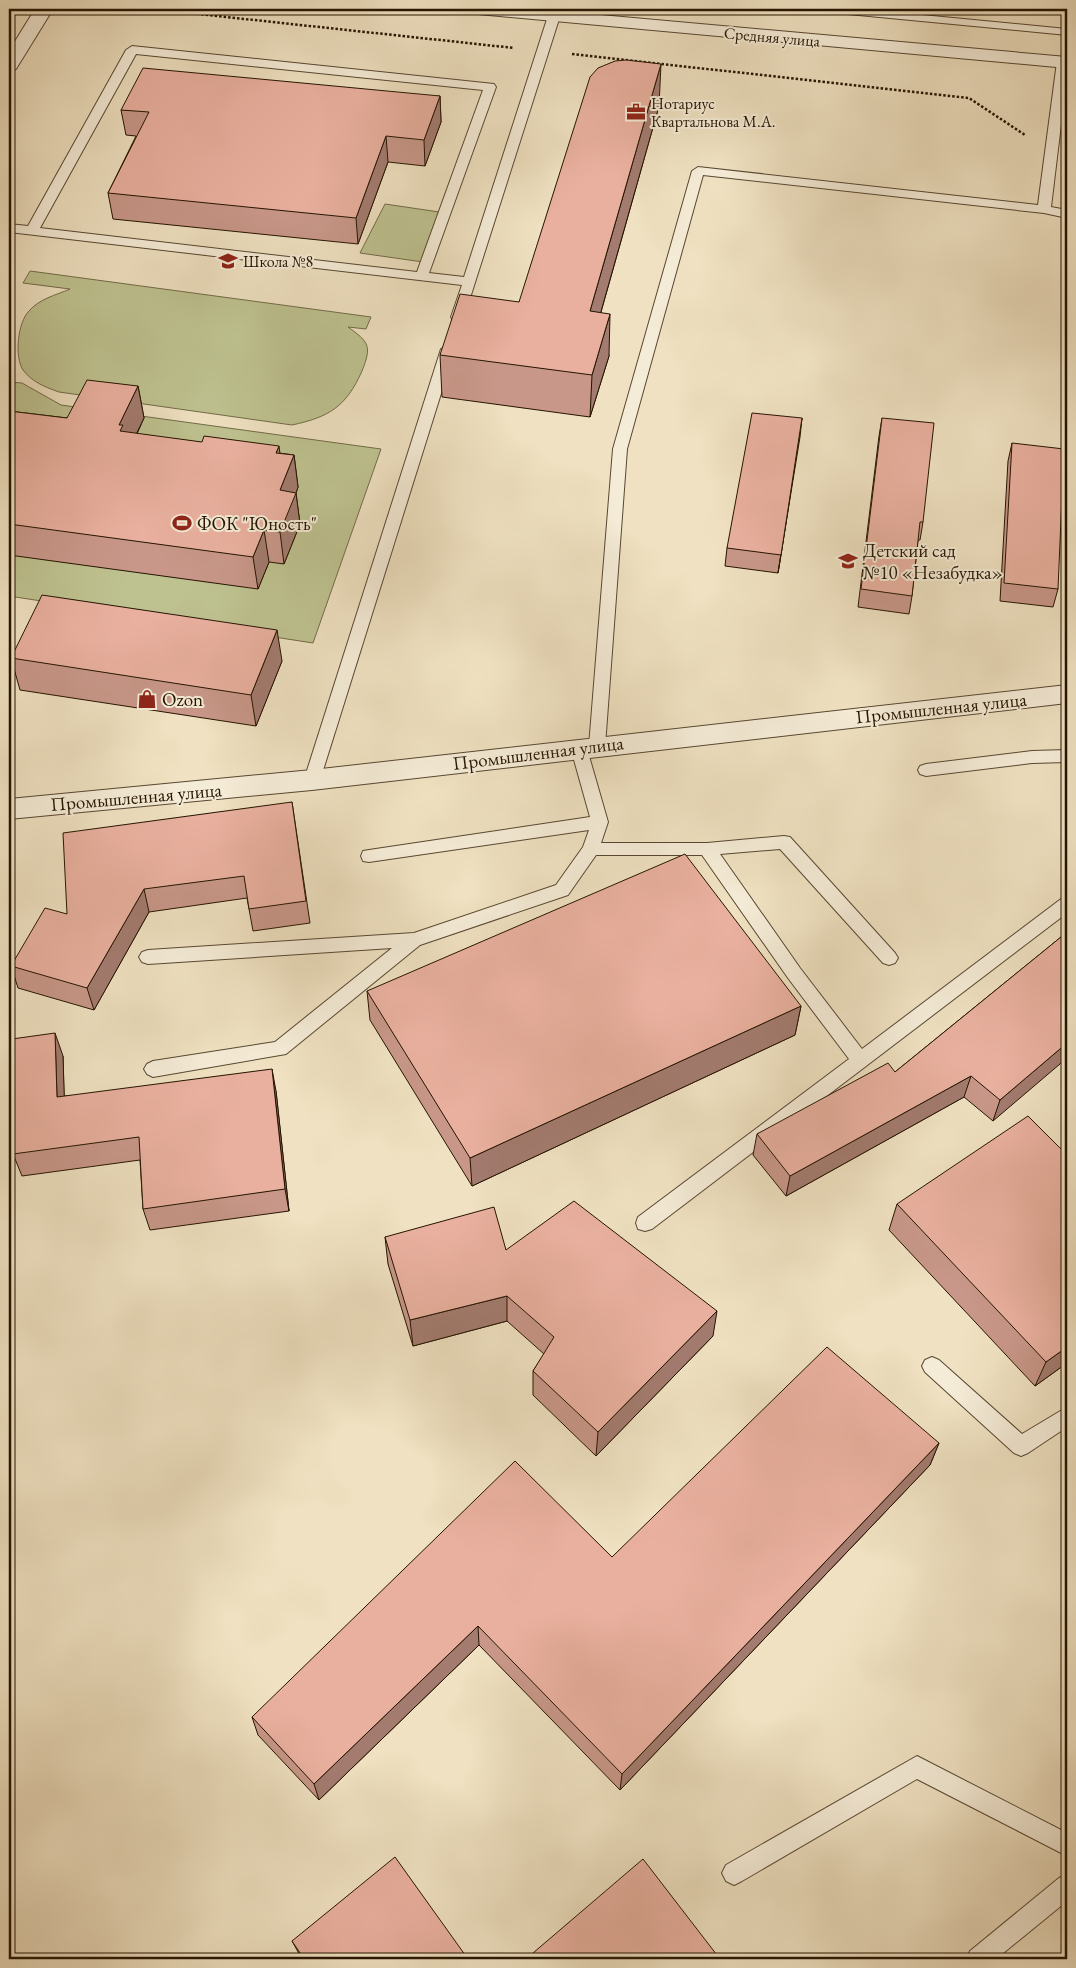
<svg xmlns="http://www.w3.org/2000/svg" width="1076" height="1968" font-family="'EB Garamond',serif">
<rect width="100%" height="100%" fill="#efe1c1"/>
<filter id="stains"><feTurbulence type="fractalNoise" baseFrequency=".004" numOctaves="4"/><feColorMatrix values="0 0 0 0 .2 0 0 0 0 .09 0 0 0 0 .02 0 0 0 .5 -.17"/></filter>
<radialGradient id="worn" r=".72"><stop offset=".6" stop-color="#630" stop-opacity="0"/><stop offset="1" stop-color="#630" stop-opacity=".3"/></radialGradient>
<!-- green -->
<g fill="#bec290" stroke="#726b48">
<polygon points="385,204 446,213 423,262 360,253"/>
<path d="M30 271 371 317 366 329 348 327C369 342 372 346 362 371 346 407 329 417 292 425L59 392C45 387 32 382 23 370 14 356 18 322 29 311 39 299 56 295 70 289L23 283Z"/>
<polygon points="9,382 22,383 61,405 381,449 313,643 9,596"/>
</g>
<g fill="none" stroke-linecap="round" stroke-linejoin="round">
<!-- service casing -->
<g stroke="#584731" stroke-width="2">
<g id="service">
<polygon points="821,9 860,9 1067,29 1067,35 827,12"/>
<path d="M554 13 560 16 463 320H453L451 317 462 285 9 232V224L28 226 126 50 132 46 494 84 496 87 429 273 464 277 548 16ZM136 54 483 90 417 272 40 228Z"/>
<polygon points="1063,58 1067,60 1067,75 1051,207 1067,210 1067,218 1044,213 703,175 627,449 605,746 603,750 597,752 591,750 589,746 613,449 692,171 698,167 1038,205 1057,62"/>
<polygon points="448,345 455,349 320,780 318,784 312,786 306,784 304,780 441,349"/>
<polygon points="579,743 585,745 587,749 608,822 601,843 707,843 784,836 790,837 895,953 898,958 895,963 889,965 883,963 780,849 720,854 800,968 862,1049 1061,899 1067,897 1067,913 652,1229 645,1231 638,1229 636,1223 638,1217 849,1059 788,978 702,855 596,855 568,895 420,945 286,1054 153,1077 147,1074 144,1069 147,1064 153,1061 275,1042 392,948 148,964 142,962 139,957 142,952 148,950 414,933 556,885 583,847 589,830 369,862 363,861 361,856 363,851 369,850 590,817 571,749 573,745"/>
<polygon points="1067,750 1067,762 1032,763 926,776 920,774 918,770 920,766 926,764 1032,751"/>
<polygon points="932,1357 939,1360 1022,1434 1067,1407 1067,1427 1028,1453 1021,1456 1014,1453 925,1372 922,1366 925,1360"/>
<polygon points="917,1756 1067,1833 1067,1856 917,1779 742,1881 734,1885 726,1881 722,1873 726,1865"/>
<polygon points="1067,1874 1067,1901 996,1959 966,1959 970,1951 1059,1878"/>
</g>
</g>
<!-- minor casing -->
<g stroke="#584731" stroke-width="2">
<g id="minor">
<polygon points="35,9 53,9 16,69 9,70 9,51"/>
<polygon points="469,9 534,9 1067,57 1067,68 478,14 472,13"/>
<polygon points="1067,685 1067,703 312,790 9,819 9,799 312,770"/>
</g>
</g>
<!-- path -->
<g stroke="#251401" stroke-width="2.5" stroke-dasharray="2.5 2" stroke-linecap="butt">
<polyline points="152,9 514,48"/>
<polyline points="572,54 969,98 1025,135"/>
</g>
<!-- service -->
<use href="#service" fill="#f5ecd7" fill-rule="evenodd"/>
<!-- minor -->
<use href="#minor" fill="#f5ecd7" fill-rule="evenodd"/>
</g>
<!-- wall -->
<g fill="#c89789" stroke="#251401">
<polygon points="648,9 680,9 679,12"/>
<polygon points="881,9 952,9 952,13"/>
<polygon points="440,96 441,122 425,166 388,162 358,244 113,219 108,193 136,136 126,135 121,110"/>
<polygon points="659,106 601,312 609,356 590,417 442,397 440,355 519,302"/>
<polygon points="138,386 144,418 137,434 294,455 298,487 296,493 300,524 284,564 269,562 258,589 9,555 9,411 67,418"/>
<polygon points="802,418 778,573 725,566 727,548"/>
<polygon points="882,418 923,522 920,540 918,540 912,596 909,614 858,607 879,436"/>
<polygon points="1012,443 1058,589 1053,607 1000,601 1008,461"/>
<polygon points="11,658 282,661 256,726 20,690"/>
<polygon points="292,802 310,923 253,931 247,898 149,912 94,1010 18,988 11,966 67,914"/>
<polygon points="1061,937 993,1121 964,1097 786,1196 753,1155 757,1134 895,1072"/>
<polygon points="367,991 801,1006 795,1035 472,1186 370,1020"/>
<polygon points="63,1056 64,1096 276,1091 289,1211 150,1230 143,1209 140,1160 22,1176 13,1154"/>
<polygon points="897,1204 1067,1363 1035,1386 889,1230"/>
<polygon points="385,1237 506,1250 713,1336 596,1456 533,1395 533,1371 544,1354 507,1321 413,1346 388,1264"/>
<polygon points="939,1443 930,1465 620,1790 479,1645 319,1800 258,1735 252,1717 612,1557"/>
<polygon points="292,1941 468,1959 302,1959"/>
</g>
<!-- shaded-wall -->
<g fill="#a37b6f" stroke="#251401">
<polygon points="661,64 659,106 589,354 590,311"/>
<polygon points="440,96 441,122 425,166 424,140"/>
<polygon points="386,136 388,162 358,244 356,218"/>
<polygon points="610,314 609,356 590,417 592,375"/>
<polygon points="138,386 144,418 128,451 126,463 119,425"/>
<polygon points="802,418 800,437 778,573 781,555"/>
<polygon points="279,446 283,477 276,453"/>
<polygon points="294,455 298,487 296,493 300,524 284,564 280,532 280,490"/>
<polygon points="264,530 269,562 258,589 253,557"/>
<polygon points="277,630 282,661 256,726 251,695"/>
<polygon points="144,889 149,912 94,1010 87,988"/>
<polygon points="801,1006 795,1035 472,1186 470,1158"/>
<polygon points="55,1033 63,1056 65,1120 57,1097"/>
<polygon points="1067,1043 1067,1058 993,1121 1000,1100"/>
<polygon points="272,1069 276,1091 289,1211 285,1189"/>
<polygon points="971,1076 964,1097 786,1196 790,1176"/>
<polygon points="507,1296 507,1321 413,1346 410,1320"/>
<polygon points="717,1311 713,1336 596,1456 598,1432"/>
<polygon points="1067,1347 1067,1363 1035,1386 1046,1362"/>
<polygon points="939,1443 930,1465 620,1790 622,1774"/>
<polygon points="478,1626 479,1645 319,1800 314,1784"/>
</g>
<!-- building -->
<g fill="#e9b09f" stroke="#251401">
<polygon points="626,60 661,64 590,311 610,314 592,375 440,355 460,294 519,302 590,77 598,68 615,61"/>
<polygon points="143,68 440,96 424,140 386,136 356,218 108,193 149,112 121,110"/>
<polygon points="87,380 138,386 119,425 123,425 120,431 202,442 204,436 279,446 276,453 294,455 280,490 296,493 280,532 264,530 253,557 9,524 9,411 67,418"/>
<polygon points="752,413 802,418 781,555 727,548"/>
<polygon points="882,418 934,423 923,522 920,522 912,596 861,589"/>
<polygon points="1012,443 1064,449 1058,589 1004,583"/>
<polygon points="42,595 277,630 251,695 11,658"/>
<polygon points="292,802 306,901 249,909 244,876 144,889 87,988 11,966 45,908 67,914 63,833"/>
<polygon points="685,854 801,1006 470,1158 367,991"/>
<polygon points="1061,937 1067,942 1067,1043 1000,1100 971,1076 790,1176 757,1134 888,1063 895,1072"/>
<polygon points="55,1033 57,1097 272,1069 285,1189 143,1209 139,1137 13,1154 12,1039"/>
<polygon points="1028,1116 1067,1155 1067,1347 1046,1362 897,1204"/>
<polygon points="574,1201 717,1311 598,1432 533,1371 554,1337 507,1296 410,1320 385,1237 494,1207 506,1250"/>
<polygon points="827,1347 939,1443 622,1774 478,1626 314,1784 252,1717 515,1461 612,1557"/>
<polygon points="395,1857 468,1959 304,1959 292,1941"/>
<polygon points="643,1859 720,1959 526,1959"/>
</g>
<!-- icons -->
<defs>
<g id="office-bare" transform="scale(1.5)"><path d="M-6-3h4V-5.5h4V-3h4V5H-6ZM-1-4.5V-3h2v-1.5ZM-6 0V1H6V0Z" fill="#8f2418" stroke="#f5ecd7" stroke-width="2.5" paint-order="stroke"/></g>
<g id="school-bare" transform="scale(1.5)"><path d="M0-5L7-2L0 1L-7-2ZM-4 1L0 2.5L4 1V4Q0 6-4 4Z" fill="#8f2418" stroke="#f5ecd7" stroke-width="2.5" paint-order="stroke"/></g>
<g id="stadium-bare" transform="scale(1.5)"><path d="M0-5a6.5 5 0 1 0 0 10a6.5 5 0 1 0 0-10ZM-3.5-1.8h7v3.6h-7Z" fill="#8f2418" stroke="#f5ecd7" stroke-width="2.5" paint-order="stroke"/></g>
<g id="shop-bare" transform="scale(1.5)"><path d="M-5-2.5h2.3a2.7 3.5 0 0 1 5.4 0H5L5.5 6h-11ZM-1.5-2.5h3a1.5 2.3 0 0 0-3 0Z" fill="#8f2418" stroke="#f5ecd7" stroke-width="2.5" paint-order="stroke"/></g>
</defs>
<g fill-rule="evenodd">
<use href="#office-bare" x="636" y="112"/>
<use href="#school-bare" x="228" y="261"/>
<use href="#stadium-bare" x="182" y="523"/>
<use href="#school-bare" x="848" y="561"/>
<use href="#shop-bare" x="147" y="699"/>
</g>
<g text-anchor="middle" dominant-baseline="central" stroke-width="4" stroke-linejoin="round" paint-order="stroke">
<!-- far-street labels -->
<g font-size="16" fill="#251401" stroke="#f5ecd7">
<text transform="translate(772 37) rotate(5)">Средняя улица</text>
</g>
<!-- far-poi labels -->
<g font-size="16" fill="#251401" stroke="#f5ecd7" text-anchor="start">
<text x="651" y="103">Нотариус<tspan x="651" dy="18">Квартальнова М.А.</tspan></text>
<text x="243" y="261">Школа №8</text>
</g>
<!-- poi labels -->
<g font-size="19" fill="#251401" stroke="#f5ecd7" text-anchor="start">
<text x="197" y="523">ФОК "Юность"</text>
<text x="863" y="550">Детский сад<tspan x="863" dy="22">№10 «Незабудка»</tspan></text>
<text x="162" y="699">Ozon</text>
</g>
<!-- street labels -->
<g font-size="19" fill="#251401" stroke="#f5ecd7">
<text transform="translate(941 708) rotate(-6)">Промышленная улица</text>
<text transform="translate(538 753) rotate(-7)">Промышленная улица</text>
<text transform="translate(136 797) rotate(-5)">Промышленная улица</text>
</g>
</g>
<!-- margin -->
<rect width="1076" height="1968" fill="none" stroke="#efe1c1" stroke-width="30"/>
<rect x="10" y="10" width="1056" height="1948" fill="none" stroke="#251401" stroke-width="2.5"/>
<rect x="15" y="15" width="1046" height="1938" fill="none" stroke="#251401"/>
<rect width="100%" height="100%" filter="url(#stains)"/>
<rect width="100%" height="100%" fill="url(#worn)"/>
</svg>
